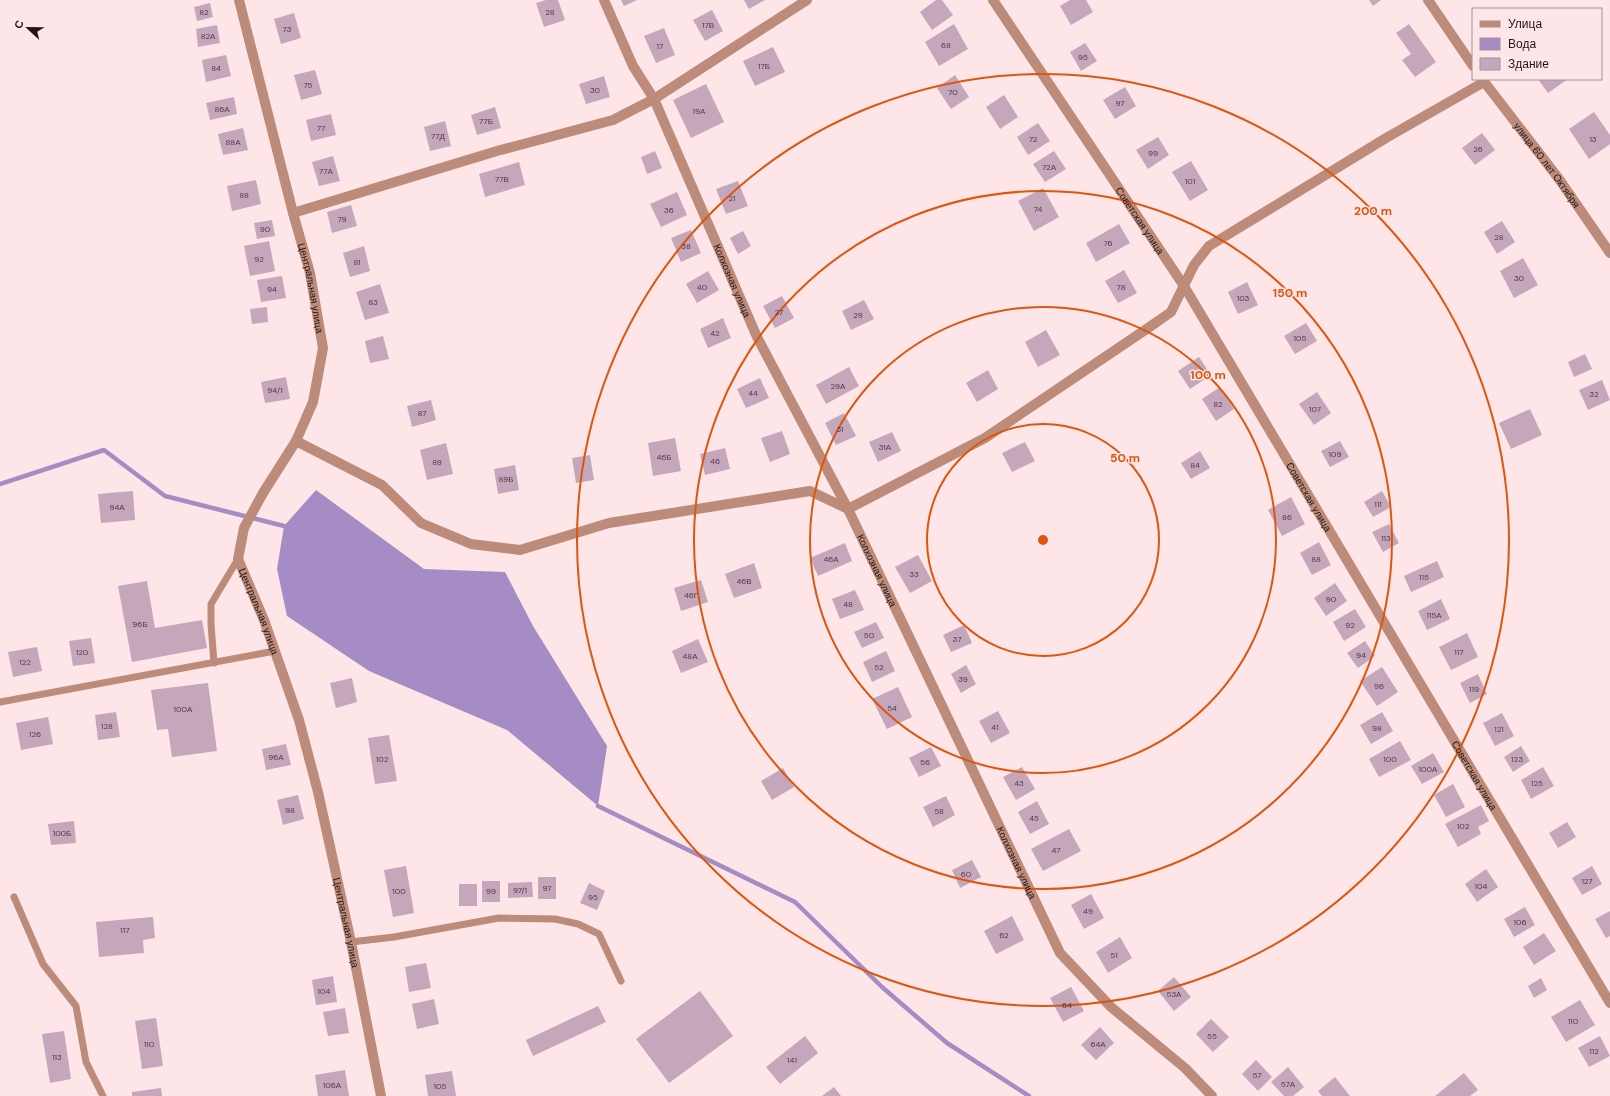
<svg xmlns="http://www.w3.org/2000/svg" width="1610" height="1096" font-family="'DM Sans',sans-serif">
<rect width="100%" height="100%" fill="#fee5e8"/>
<!-- water -->
<polygon fill="#a68cc4" points="316,490 424,569 505,572 533,626 607,746 598,806 507,730 369,671 287,616 277,569 284,526"/>
<g fill="none" stroke-linecap="round" stroke-linejoin="round">
<!-- stream -->
<g stroke="#a68cc4" stroke-width="4.5">
<polyline points="0,484 104,450 165,496 284,526"/>
<polyline points="598,806 795,902 882,987 947,1043 1029,1096"/>
</g>
</g>
<!-- building -->
<g fill="#c5a7bb">
<polygon points="546,0 558,0 565,20 544,27 536,3"/>
<polygon points="621,0 637,0 624,6"/>
<polygon points="744,0 765,0 749,9"/>
<polygon points="936,0 942,0 953,15 932,30 920,12"/>
<polygon points="1070,0 1086,0 1093,12 1071,25 1060,6"/>
<polygon points="1369,0 1381,0 1373,6"/>
<polygon points="210,3 213,17 197,21 194,7"/>
<polygon points="712,10 723,31 705,41 693,20"/>
<polygon points="294,13 301,38 281,44 274,19"/>
<polygon points="954,24 968,49 939,66 925,42"/>
<polygon points="1409,24 1436,62 1415,77 1402,60 1411,54 1396,33"/>
<polygon points="217,25 220,43 198,47 196,29"/>
<polygon points="664,28 675,55 656,63 644,36"/>
<polygon points="1085,43 1097,61 1081,71 1070,52"/>
<polygon points="773,47 785,72 755,86 743,61"/>
<polygon points="226,55 231,76 206,82 202,60"/>
<polygon points="315,70 322,94 301,100 294,75"/>
<polygon points="955,75 969,97 951,109 937,88"/>
<polygon points="604,76 610,97 586,104 579,84"/>
<polygon points="1538,79 1568,79 1548,93"/>
<polygon points="706,84 724,122 691,138 673,100"/>
<polygon points="1125,87 1136,106 1115,119 1103,100"/>
<polygon points="1004,95 1018,117 1000,129 986,107"/>
<polygon points="234,97 237,114 210,120 206,103"/>
<polygon points="495,107 501,128 477,135 471,115"/>
<polygon points="1594,112 1610,135 1610,144 1589,159 1569,129"/>
<polygon points="331,114 336,135 311,141 306,120"/>
<polygon points="445,121 451,146 430,151 424,127"/>
<polygon points="1038,123 1050,141 1028,155 1017,137"/>
<polygon points="243,128 248,150 223,155 218,134"/>
<polygon points="1482,133 1495,150 1475,165 1462,148"/>
<polygon points="1158,137 1169,155 1148,169 1136,150"/>
<polygon points="655,151 662,168 647,174 641,157"/>
<polygon points="1054,151 1066,169 1045,182 1033,164"/>
<polygon points="333,156 340,181 319,186 312,162"/>
<polygon points="1191,161 1208,190 1190,201 1172,172"/>
<polygon points="519,162 525,185 485,197 479,174"/>
<polygon points="256,180 261,204 232,211 227,186"/>
<polygon points="738,181 748,206 726,214 716,189"/>
<polygon points="1043,188 1059,217 1034,231 1018,201"/>
<polygon points="677,192 687,215 661,227 650,204"/>
<polygon points="351,205 357,226 332,233 327,212"/>
<polygon points="272,220 275,236 257,239 254,223"/>
<polygon points="1502,221 1515,242 1497,254 1484,232"/>
<polygon points="1119,224 1130,243 1096,262 1086,243"/>
<polygon points="691,230 701,253 681,262 671,238"/>
<polygon points="743,231 751,246 738,254 730,238"/>
<polygon points="269,241 275,271 250,276 244,246"/>
<polygon points="364,246 370,271 350,277 343,253"/>
<polygon points="1523,258 1538,285 1514,298 1500,271"/>
<polygon points="1124,270 1137,293 1118,303 1105,281"/>
<polygon points="708,271 719,290 697,303 686,284"/>
<polygon points="282,276 286,298 261,302 257,280"/>
<polygon points="1247,282 1258,305 1238,314 1228,292"/>
<polygon points="380,284 389,313 365,320 356,292"/>
<polygon points="782,296 794,318 775,328 763,306"/>
<polygon points="864,300 874,319 851,330 842,311"/>
<polygon points="267,307 268,322 252,324 250,309"/>
<polygon points="723,318 731,338 708,348 700,329"/>
<polygon points="1306,323 1317,341 1295,354 1284,336"/>
<polygon points="1046,330 1060,355 1038,367 1025,342"/>
<polygon points="383,336 389,359 370,363 365,341"/>
<polygon points="1585,354 1592,369 1574,377 1568,362"/>
<polygon points="1199,357 1211,375 1190,389 1178,371"/>
<polygon points="849,367 859,386 826,404 816,385"/>
<polygon points="988,370 998,389 977,402 966,383"/>
<polygon points="286,377 290,399 265,403 261,382"/>
<polygon points="760,378 769,398 746,408 737,389"/>
<polygon points="1602,380 1610,400 1588,410 1579,390"/>
<polygon points="1220,387 1234,409 1216,421 1202,399"/>
<polygon points="1317,392 1331,413 1314,425 1299,404"/>
<polygon points="431,400 436,420 412,427 407,406"/>
<polygon points="1530,409 1542,435 1511,449 1499,423"/>
<polygon points="844,413 856,436 836,445 825,423"/>
<polygon points="782,431 790,454 770,462 761,438"/>
<polygon points="892,432 901,451 878,462 869,442"/>
<polygon points="675,438 681,471 653,476 648,443"/>
<polygon points="1340,441 1349,457 1330,467 1321,451"/>
<polygon points="1025,442 1035,461 1012,472 1002,453"/>
<polygon points="446,443 453,474 427,480 420,450"/>
<polygon points="725,448 730,469 705,475 700,454"/>
<polygon points="1200,451 1210,468 1191,479 1181,463"/>
<polygon points="590,455 594,480 576,483 572,458"/>
<polygon points="515,465 519,490 498,494 494,469"/>
<polygon points="133,491 135,520 101,523 98,494"/>
<polygon points="1382,491 1391,507 1373,517 1364,502"/>
<polygon points="1291,497 1305,524 1282,536 1268,510"/>
<polygon points="1389,524 1399,543 1383,552 1372,532"/>
<polygon points="1319,542 1331,565 1312,575 1300,553"/>
<polygon points="845,543 852,561 818,576 810,558"/>
<polygon points="918,555 932,581 910,593 895,567"/>
<polygon points="1437,561 1444,577 1411,592 1404,576"/>
<polygon points="754,563 762,588 734,598 725,574"/>
<polygon points="701,580 708,602 681,611 674,588"/>
<polygon points="147,581 155,628 202,620 207,648 132,662 118,586"/>
<polygon points="1335,583 1347,601 1326,616 1314,598"/>
<polygon points="855,590 864,610 840,619 832,599"/>
<polygon points="1441,599 1450,619 1427,630 1418,611"/>
<polygon points="1355,609 1366,627 1344,641 1333,622"/>
<polygon points="876,622 884,638 862,648 854,632"/>
<polygon points="964,625 972,643 951,652 943,635"/>
<polygon points="1467,633 1478,657 1451,670 1439,647"/>
<polygon points="91,638 95,663 73,666 69,641"/>
<polygon points="698,639 708,662 681,673 672,651"/>
<polygon points="1365,641 1375,656 1358,668 1347,653"/>
<polygon points="37,647 42,671 13,677 8,652"/>
<polygon points="886,651 895,671 872,682 863,662"/>
<polygon points="966,665 976,684 961,693 951,674"/>
<polygon points="1382,667 1398,692 1377,706 1360,681"/>
<polygon points="1478,674 1487,694 1470,703 1460,683"/>
<polygon points="352,678 357,702 336,708 330,683"/>
<polygon points="208,683 217,751 172,757 168,729 157,730 151,690"/>
<polygon points="898,687 912,717 887,729 872,699"/>
<polygon points="998,711 1010,733 991,743 979,721"/>
<polygon points="116,712 120,737 98,740 95,715"/>
<polygon points="1382,712 1393,731 1371,744 1360,725"/>
<polygon points="1502,713 1514,736 1495,746 1483,723"/>
<polygon points="48,717 53,744 21,750 16,723"/>
<polygon points="389,735 397,781 375,784 368,738"/>
<polygon points="1400,741 1411,760 1379,777 1369,759"/>
<polygon points="286,744 291,765 266,770 262,749"/>
<polygon points="1521,746 1530,761 1513,772 1504,757"/>
<polygon points="931,747 941,766 919,777 909,758"/>
<polygon points="1433,753 1444,772 1422,784 1411,766"/>
<polygon points="1022,767 1035,789 1016,800 1003,777"/>
<polygon points="1543,767 1554,786 1531,799 1521,780"/>
<polygon points="783,768 794,787 772,800 761,781"/>
<polygon points="1453,784 1465,807 1446,817 1434,795"/>
<polygon points="298,795 304,819 283,825 277,800"/>
<polygon points="946,796 955,815 933,827 923,807"/>
<polygon points="1037,801 1049,824 1030,834 1018,812"/>
<polygon points="1481,805 1489,821 1478,827 1481,834 1458,847 1445,824"/>
<polygon points="74,821 76,843 51,845 48,824"/>
<polygon points="1567,822 1576,837 1558,848 1549,833"/>
<polygon points="1069,829 1081,851 1043,871 1031,849"/>
<polygon points="972,860 981,877 960,888 952,870"/>
<polygon points="406,866 414,913 393,917 384,870"/>
<polygon points="1592,866 1602,884 1582,895 1572,878"/>
<polygon points="1486,869 1498,887 1477,902 1465,884"/>
<rect x="538" y="877" width="18" height="22"/>
<rect x="482" y="881" width="18" height="21"/>
<polygon points="532,882 533,897 508,898 508,883"/>
<polygon points="589,883 605,891 597,910 580,903"/>
<rect x="459" y="884" width="18" height="22"/>
<polygon points="1091,894 1104,918 1084,929 1071,905"/>
<polygon points="1525,907 1535,925 1514,937 1504,919"/>
<polygon points="1610,911 1610,936 1606,938 1595,919"/>
<polygon points="1012,916 1024,940 996,954 984,931"/>
<polygon points="153,917 155,938 143,940 144,953 99,957 96,922"/>
<polygon points="1544,933 1556,951 1534,965 1523,947"/>
<polygon points="1120,937 1132,958 1108,973 1096,952"/>
<polygon points="426,963 431,988 409,992 405,967"/>
<polygon points="333,976 337,1002 316,1005 312,980"/>
<polygon points="1174,977 1191,997 1174,1011 1158,991"/>
<polygon points="1541,978 1547,990 1534,998 1528,986"/>
<polygon points="1071,987 1084,1011 1063,1022 1050,998"/>
<polygon points="700,991 733,1036 669,1083 636,1039"/>
<polygon points="434,999 439,1024 417,1029 412,1004"/>
<polygon points="1580,1000 1595,1025 1566,1042 1551,1017"/>
<polygon points="598,1006 606,1022 533,1056 526,1040"/>
<polygon points="345,1008 349,1033 328,1036 323,1012"/>
<polygon points="156,1018 163,1066 142,1069 135,1021"/>
<polygon points="1211,1019 1229,1037 1213,1052 1196,1034"/>
<polygon points="1100,1027 1114,1043 1096,1060 1081,1045"/>
<polygon points="64,1031 71,1079 50,1083 42,1034"/>
<polygon points="805,1036 818,1053 780,1084 766,1067"/>
<polygon points="1600,1036 1610,1056 1589,1067 1578,1048"/>
<polygon points="1256,1060 1272,1077 1258,1091 1242,1074"/>
<polygon points="1288,1067 1304,1087 1293,1096 1284,1096 1271,1082"/>
<polygon points="345,1070 349,1096 318,1096 315,1075"/>
<polygon points="452,1071 456,1096 428,1096 425,1075"/>
<polygon points="1464,1073 1478,1090 1470,1096 1435,1096"/>
<polygon points="1335,1077 1350,1096 1322,1096 1318,1091"/>
<polygon points="834,1087 841,1096 822,1096"/>
<polygon points="161,1088 162,1096 132,1096 132,1092"/>
</g>
<g fill="none" stroke-linecap="round" stroke-linejoin="round">
<!-- service -->
<g stroke="#bc8b79" stroke-width="7">
<polyline points="214,663 211,624 211,604 238,559"/>
<polyline points="0,702 275,651"/>
<polyline points="14,897 43,964 76,1006 86,1062 103,1096"/>
<polyline points="351,942 394,937 499,918 555,919 578,924 599,934 621,981"/>
</g>
<!-- minor -->
<g stroke="#bc8b79" stroke-width="10">
<path id="s1" d="M239 0 293 213 310 273 323 348 313 402 296 441 263 493 244 528 238 559 264 620 299 720 318 792 351 942 381 1096"/>
<path id="s2" d="M604 0 633 66 654 99 757 337 848 509 1060 953 1111 1007 1185 1068 1212 1096"/>
<path id="s3" d="M993 0 1184 286 1610 1003"/>
<polyline points="1428,0 1473,66"/>
<path id="s4" d="M1482 79 1559 179 1610 253"/>
<polyline points="293,213 497,151 613,120 654,99 807,0"/>
<polyline points="296,441 382,485 421,523 471,544 520,550 609,523 810,491 848,509 985,438 1151,326 1171,312 1194,265 1209,246 1386,138 1484,82"/>
</g>
</g>
<!-- distance rings -->
<g fill="none" stroke="#de560d" stroke-width="2">
<circle cx="1043" cy="540" r="116"/>
<circle cx="1043" cy="540" r="233"/>
<circle cx="1043" cy="540" r="349"/>
<circle cx="1043" cy="540" r="466"/>
</g>
<g text-anchor="middle" dominant-baseline="central" stroke-width="3" stroke-linejoin="round" paint-order="stroke">
<!-- number labels -->
<g font-size="8" fill="#4c3a41">
<text x="204" y="12">82</text>
<text x="550" y="12">28</text>
<text x="708" y="25">17В</text>
<text x="287" y="29">73</text>
<text x="208" y="36">82А</text>
<text x="946" y="45">68</text>
<text x="660" y="46">17</text>
<text x="1083" y="57">95</text>
<text x="764" y="66">17Б</text>
<text x="216" y="68">84</text>
<text x="308" y="85">75</text>
<text x="595" y="90">30</text>
<text x="953" y="92">70</text>
<text x="1120" y="103">97</text>
<text x="222" y="109">86А</text>
<text x="699" y="111">19А</text>
<text x="486" y="121">77Б</text>
<text x="321" y="128">77</text>
<text x="438" y="136">77Д</text>
<text x="1033" y="139">72</text>
<text x="1593" y="139">13</text>
<text x="233" y="142">88А</text>
<text x="1478" y="149">26</text>
<text x="1153" y="153">99</text>
<text x="1049" y="167">72А</text>
<text x="326" y="171">77А</text>
<text x="502" y="179">77В</text>
<text x="1190" y="181">101</text>
<text x="244" y="195">88</text>
<text x="732" y="198">21</text>
<text x="1038" y="209">74</text>
<text x="669" y="210">36</text>
<text x="342" y="219">79</text>
<text x="265" y="229">90</text>
<text x="1499" y="237">28</text>
<text x="1108" y="243">76</text>
<text x="686" y="246">38</text>
<text x="259" y="259">92</text>
<text x="357" y="262">81</text>
<text x="1519" y="278">30</text>
<text x="702" y="287">40</text>
<text x="1121" y="287">78</text>
<text x="272" y="289">94</text>
<text x="1243" y="298">103</text>
<text x="373" y="302">83</text>
<text x="779" y="312">27</text>
<text x="858" y="315">29</text>
<text x="715" y="333">42</text>
<text x="1300" y="338">105</text>
<text x="838" y="386">29А</text>
<text x="275" y="390">94/1</text>
<text x="753" y="393">44</text>
<text x="1594" y="394">32</text>
<text x="1218" y="404">82</text>
<text x="1315" y="409">107</text>
<text x="422" y="413">87</text>
<text x="840" y="429">31</text>
<text x="885" y="447">31А</text>
<text x="1335" y="454">109</text>
<text x="664" y="457">46Б</text>
<text x="715" y="461">46</text>
<text x="437" y="462">89</text>
<text x="1195" y="465">84</text>
<text x="506" y="479">89Б</text>
<text x="1378" y="504">111</text>
<text x="117" y="507">94А</text>
<text x="1287" y="517">86</text>
<text x="1386" y="538">113</text>
<text x="831" y="559">46А</text>
<text x="1316" y="559">88</text>
<text x="914" y="574">33</text>
<text x="1424" y="577">115</text>
<text x="744" y="581">46В</text>
<text x="691" y="595">46Г</text>
<text x="1331" y="599">90</text>
<text x="848" y="604">48</text>
<text x="1434" y="615">115А</text>
<text x="140" y="624">96Б</text>
<text x="1350" y="625">92</text>
<text x="869" y="635">50</text>
<text x="957" y="639">37</text>
<text x="82" y="652">120</text>
<text x="1459" y="652">117</text>
<text x="1361" y="655">94</text>
<text x="690" y="656">48А</text>
<text x="25" y="662">122</text>
<text x="879" y="667">52</text>
<text x="963" y="679">39</text>
<text x="1379" y="686">96</text>
<text x="1474" y="689">119</text>
<text x="892" y="708">54</text>
<text x="183" y="709">100А</text>
<text x="107" y="726">128</text>
<text x="995" y="727">41</text>
<text x="1377" y="728">98</text>
<text x="1499" y="729">121</text>
<text x="35" y="734">126</text>
<text x="276" y="757">96А</text>
<text x="382" y="759">102</text>
<text x="1390" y="759">100</text>
<text x="1517" y="759">123</text>
<text x="925" y="762">56</text>
<text x="1428" y="769">100А</text>
<text x="1019" y="783">43</text>
<text x="1537" y="783">125</text>
<text x="290" y="810">98</text>
<text x="939" y="811">58</text>
<text x="1034" y="818">45</text>
<text x="1463" y="826">102</text>
<text x="62" y="833">100Б</text>
<text x="1056" y="850">47</text>
<text x="966" y="874">60</text>
<text x="1587" y="881">127</text>
<text x="1481" y="886">104</text>
<text x="547" y="888">97</text>
<text x="520" y="890">97/1</text>
<text x="399" y="891">100</text>
<text x="491" y="891">99</text>
<text x="593" y="897">95</text>
<text x="1088" y="911">49</text>
<text x="1520" y="922">106</text>
<text x="125" y="930">117</text>
<text x="1004" y="935">62</text>
<text x="1114" y="955">51</text>
<text x="324" y="991">104</text>
<text x="1174" y="994">53А</text>
<text x="1067" y="1005">64</text>
<text x="1573" y="1021">110</text>
<text x="1212" y="1036">55</text>
<text x="149" y="1044">110</text>
<text x="1098" y="1044">64А</text>
<text x="1594" y="1051">112</text>
<text x="57" y="1057">113</text>
<text x="792" y="1060">141</text>
<text x="1257" y="1075">57</text>
<text x="1288" y="1084">57А</text>
<text x="332" y="1085">106А</text>
<text x="440" y="1086">105</text>
</g>
<!-- street labels -->
<g font-size="10" fill="#231618" stroke="#fee5e8">
<text stroke="none"><textPath href="#s4" startOffset="108">улица 60 лет Октября</textPath></text>
<text stroke="none"><textPath href="#s3" startOffset="265">Советская улица</textPath></text>
<text stroke="none"><textPath href="#s2" startOffset="309">Колхозная улица</textPath></text>
<text stroke="none"><textPath href="#s1" startOffset="297">Центральная улица</textPath></text>
<text stroke="none"><textPath href="#s3" startOffset="589">Советская улица</textPath></text>
<text stroke="none"><textPath href="#s2" startOffset="633">Колхозная улица</textPath></text>
<text stroke="none"><textPath href="#s1" startOffset="645">Центральная улица</textPath></text>
<text stroke="none"><textPath href="#s3" startOffset="913">Советская улица</textPath></text>
<text stroke="none"><textPath href="#s2" startOffset="957">Колхозная улица</textPath></text>
<text stroke="none"><textPath href="#s1" startOffset="969">Центральная улица</textPath></text>
</g>
</g>
<circle cx="1043" cy="540" r="6" fill="#de560d" stroke="#fee5e8" stroke-width="2"/>
<g font-size="12" text-anchor="middle" font-weight="bold" fill="#de560d" stroke="#fee5e8" stroke-width="3" stroke-linejoin="round" paint-order="stroke">
<text x="1373" y="215">200 m</text>
<text x="1290" y="297">150 m</text>
<text x="1208" y="379">100 m</text>
<text x="1125" y="462">50 m</text>
</g>
<!-- legend -->
<rect x="1472" y="8" width="130" height="72" fill="#fee5e8" stroke="#a69295"/>
<rect x="1480" y="21" width="20" height="6" fill="#bc8b79" stroke="#a69295"/>
<text x="1508" y="28" font-size="12" fill="#231618">Улица</text>
<rect x="1480" y="38" width="20" height="12" fill="#a68cc4" stroke="#a69295"/>
<text x="1508" y="48" font-size="12" fill="#231618">Вода</text>
<rect x="1480" y="58" width="20" height="12" fill="#c5a7bb" stroke="#a69295"/>
<text x="1508" y="68" font-size="12" fill="#231618">Здание</text>
<!-- north arrow -->
<g transform="translate(28 28) rotate(292)" stroke="#fee5e8" stroke-width="3" paint-order="stroke">
<path d="M0-3L7 15L0 10L-7 15Z" fill="#231618"/>
<text y="-6" font-size="11" font-weight="bold" text-anchor="middle" fill="#231618">С</text>
</g>
</svg>
